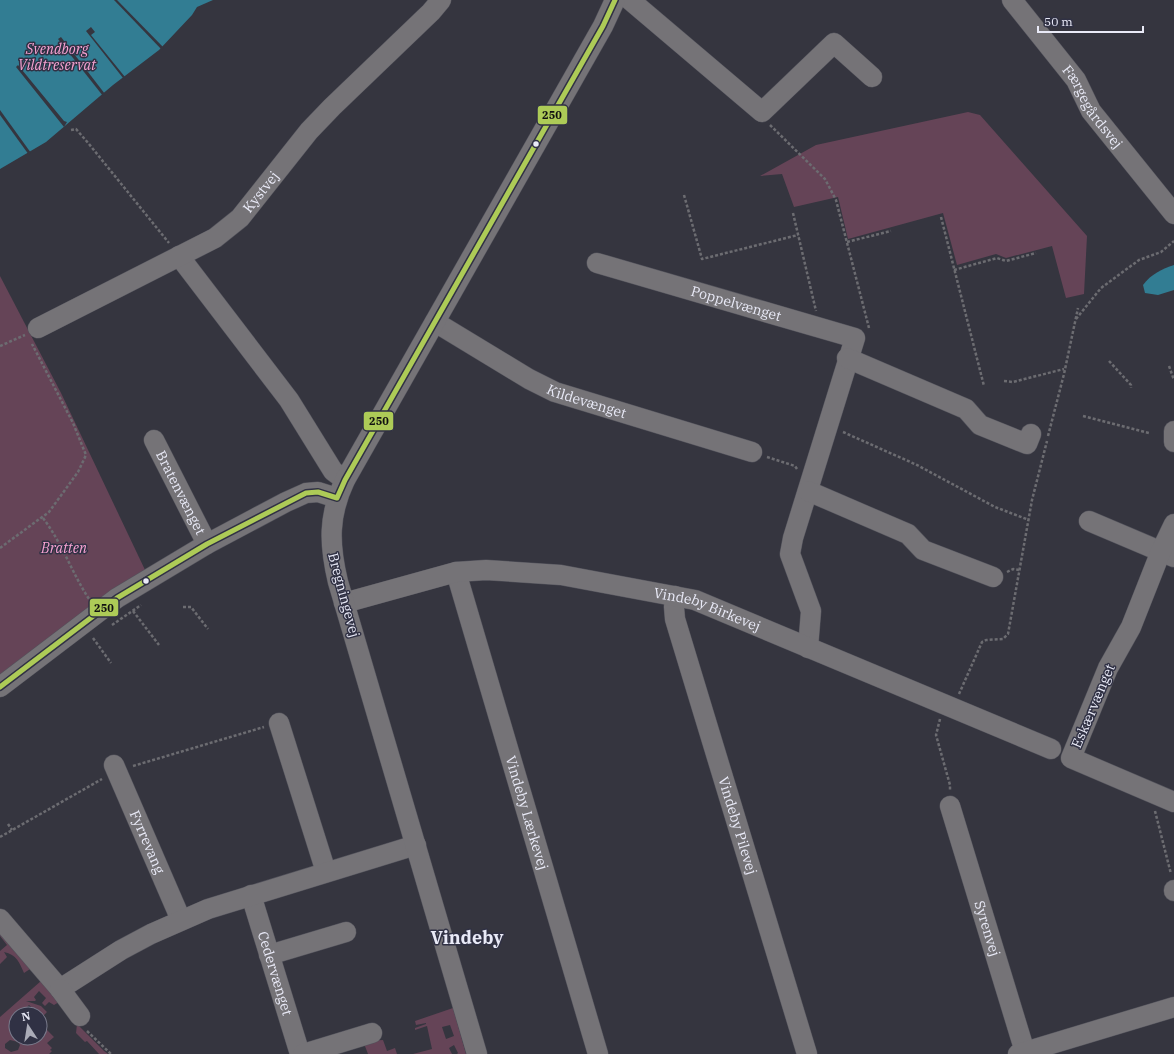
<svg xmlns="http://www.w3.org/2000/svg" width="1174" height="1054" font-family="'IBM Plex Serif',serif">
<rect width="100%" height="100%" fill="#35353f"/>
<!-- green -->
<g fill="#654457" fill-rule="evenodd">
<polygon points="968,112 980,115 1087,236 1084,294 1066,298 1052,246 1006,258 996,254 957,265 943,213 848,239 838,197 794,207 782,174 760,176 816,145"/>
<polygon points="0,276 61,393 146,572 0,679"/>
<path d="M0 932 30 969 24 973C19 962 17 955 4 952L7 957 0 964V951L7 945 0 936Z"/>
<path d="M41 981 59 1002 54 1005 49 1002 45 1006 42 1003 46 998 39 991 34 997 36 1000 35 1001H26L41 1006 47 1012 42 1017 29 1005 20 1014H16L15 1021 11 1026 16 1031V1038H32L36 1041 47 1030 54 1037 47 1043 52 1048 50 1050 52 1051 49 1054H0V1017ZM10 1040 18 1042 20 1045 18 1050 11 1052 5 1048V1044Z"/>
<path d="M453 1008 466 1054H457L458 1053 454 1045 449 1048 452 1054H413L432 1049 427 1026 415 1030V1028L426 1024V1023L416 1025 415 1021ZM450 1025 454 1036 446 1039 442 1027Z"/>
<polygon points="77,1024 104,1051 108,1054 99,1054 87,1041 85,1042 76,1033"/>
<polygon points="383,1040 387,1051 395,1048 397,1054 368,1054 363,1041"/>
</g>
<!-- water -->
<g fill="#327d93">
<polygon points="0,0 213,0 197,7 192,15 159,50 113,85 46,142 0,169"/>
<path d="M1174 265V290L1158 295 1145 293 1143 285C1151 274 1162 269 1174 265Z"/>
</g>
<!-- pier -->
<g fill="#35353f">
<polygon points="114,0 117,0 164,48 162,50"/>
<polygon points="91,27 95,32 91,35 125,77 123,78 86,31"/>
<polygon points="61,37 105,94 103,96 58,39"/>
<polygon points="18,65 64,121 67,122 64,127 16,67"/>
<polygon points="0,110 31,153 29,155 0,115"/>
</g>
<g fill="none" stroke-linecap="round" stroke-linejoin="round">
<!-- minor casing -->
<g stroke="#53535c" stroke-width="21">
<g id="minor">
<polyline points="630,0 762,112 834,43 872,77"/>
<path id="s1" d="M1012 0 1076 80 1091 111 1174 214"/>
<polyline points="179,256 289,400 333,471 345,480"/>
<path id="s2" d="M597 263 855 338 793 538 790 554 811 611 808 648"/>
<path id="s3" d="M435 322 529 379 555 392 752 452"/>
<path id="s4" d="M38 328 215 238 240 218 309 131 332 107 431 12 441 0"/>
<polyline points="847,358 966,409 980,425 1027,444 1031,434"/>
<polyline points="1174,431 1174,442"/>
<path id="s5" d="M154 440 207 544"/>
<polyline points="808,491 908,534 923,550 993,577"/>
<polyline points="1089,521 1174,557"/>
<polyline points="1174,524 1161,551 1131,627 1108,668 1071,758 1174,802"/>
<path id="s6" d="M456 572 598 1054"/>
<path id="s7" d="M675 596 674 607 675 619 807 1054"/>
<path id="s8" d="M344 603 456 572 486 570 561 575 695 600 1051 749"/>
<polyline points="0,687 117,598 207,544 286,502 306,493 318,492 337,498"/>
<polyline points="279,723 326,872"/>
<path id="s9" d="M114 765 181 920"/>
<path id="s10" d="M950 806 1025 1052"/>
<polyline points="1174,890 1174,891"/>
<path id="s11" d="M251 895 300 1054"/>
<polyline points="0,919 60,989 121,950 151,934 208,909 416,845"/>
<polyline points="269,955 346,932"/>
<polyline points="60,989 80,1016"/>
<polyline points="303,1054 372,1033"/>
<path d="M477 1054 338 582C329 544 328 516 345 480L603 26 615 0"/>
<polyline points="1018,1054 1174,1007"/>
</g>
</g>
<!-- path -->
<g stroke="#6c6c71" stroke-width="2.5" stroke-dasharray="3 2" stroke-linecap="butt">
<polyline points="770,125 825,179 836,200 869,328"/>
<polyline points="71,130 76,129 89,144 169,243"/>
<polyline points="684,195 702,259 798,235"/>
<polyline points="793,213 816,311"/>
<polyline points="941,217 984,386"/>
<polyline points="847,242 891,231"/>
<polyline points="954,270 997,258 1006,261 1036,253"/>
<polyline points="1076,319 1101,288 1139,260 1161,252 1174,241"/>
<polyline points="0,346 25,335"/>
<polyline points="1109,361 1131,385 1131,388"/>
<polyline points="1169,366 1174,380"/>
<polyline points="1004,381 1013,382 1064,369"/>
<polyline points="1083,416 1149,433"/>
<polyline points="843,432 917,465 995,507 1029,520"/>
<polyline points="1048,436 1064,374 1078,308"/>
<polyline points="767,457 795,466 797,469"/>
<path d="M43 518C62 543 72 573 89 599"/>
<polyline points="0,548 49,512 78,472 86,455 73,423 32,344"/>
<polyline points="1007,572 1013,569 1019,570"/>
<polyline points="183,607 191,607 208,629"/>
<polyline points="133,611 159,645"/>
<polyline points="112,625 141,605"/>
<polyline points="93,638 111,663"/>
<polyline points="959,694 982,642 986,640 1003,639 1008,634 1032,500 1047,441"/>
<polyline points="940,719 936,735 950,785 950,791"/>
<polyline points="133,766 264,727"/>
<polyline points="1155,811 1171,874"/>
<polyline points="8,824 12,830"/>
<polyline points="0,837 102,779"/>
<polyline points="87,1031 111,1054"/>
</g>
<!-- minor -->
<use href="#minor" stroke="#757377" stroke-width="20"/>
<!-- bus-1 casing -->
<g stroke="#303144" stroke-width="8">
<polyline id="bus-1" points="0,687 117,598 207,544 306,493 318,492 337,498 345,480 603,26 615,0"/>
</g>
<!-- bus-1 -->
<use href="#bus-1" stroke="#adcb57" stroke-width="5"/>
</g>
<!-- markers -->
<g fill="#e9eaf7" stroke="#303144" stroke-width="1.5">
<circle cx="536" cy="144" r="3.5"/>
<circle cx="146" cy="581" r="3.5"/>
</g>
<g text-anchor="middle" dominant-baseline="central" stroke-width="3" stroke-linejoin="round" paint-order="stroke">
<!-- park labels -->
<g font-size="14" font-style="italic" fill="#f8a3d3" stroke="#303144">
<text x="57" y="49">Svendborg<tspan x="57" dy="16">Vildtreservat</tspan></text>
<text x="64" y="548">Bratten</text>
</g>
<!-- street labels -->
<g font-size="14" fill="#e9eaf7" stroke="#303144">
<text stroke="none"><textPath href="#s1" startOffset="134">Færgegårdsvej</textPath></text>
<text stroke="none"><textPath href="#s4" startOffset="264">Kystvej</textPath></text>
<text stroke="none"><textPath href="#s2" startOffset="145">Poppelvænget</textPath></text>
<text stroke="none"><textPath href="#s3" startOffset="172">Kildevænget</textPath></text>
<text stroke="none"><textPath href="#s5" startOffset="59">Bratenvænget</textPath></text>
<text transform="translate(344 595) rotate(75)">Bregningevej</text>
<text stroke="none"><textPath href="#s8" startOffset="372">Vindeby Birkevej</textPath></text>
<text transform="translate(1093 706) rotate(-67)">Eskærvænget</text>
<text stroke="none"><textPath href="#s6" startOffset="251">Vindeby Lærkevej</textPath></text>
<text stroke="none"><textPath href="#s7" startOffset="239">Vindeby Pilevej</textPath></text>
<text stroke="none"><textPath href="#s9" startOffset="84">Fyrrevang</textPath></text>
<text stroke="none"><textPath href="#s10" startOffset="128">Syrenvej</textPath></text>
<text stroke="none"><textPath href="#s11" startOffset="82">Cedervænget</textPath></text>
</g>
<!-- district labels -->
<g font-size="18" font-weight="bold" fill="#e9eaf7" stroke="#303144">
<text x="467" y="937">Vindeby</text>
</g>
</g>
<g stroke="#303144" stroke-width="1.5">
<rect x="537" y="105" width="31" height="20" rx="4" fill="#adcb57"/>
<rect x="363" y="411" width="31" height="20" rx="4" fill="#adcb57"/>
<rect x="89" y="598" width="30" height="19" rx="4" fill="#adcb57"/>
</g>
<g font-size="11" text-anchor="middle" font-weight="bold" fill="#111">
<text x="552" y="119">250</text>
<text x="379" y="425">250</text>
<text x="104" y="612">250</text>
</g>
<!-- north arrow -->
<g transform="translate(28 1026) rotate(348)"><circle r="19" fill="#303144" stroke="#7a7b8c"/>
<path d="M0-3L7 15L0 10L-7 15Z" fill="#aaabb7"/>
<text y="-6" font-size="11" font-weight="bold" text-anchor="middle" fill="#e9eaf7">N</text>
</g>
<!-- scale -->
<path d="M1038 26v6h105v-6" fill="none" stroke="#e9eaf7" stroke-width="2"/>
<text x="1044" y="26" font-size="12" fill="#e9eaf7" stroke="#303144" stroke-width="3" paint-order="stroke">50 m</text>
</svg>
